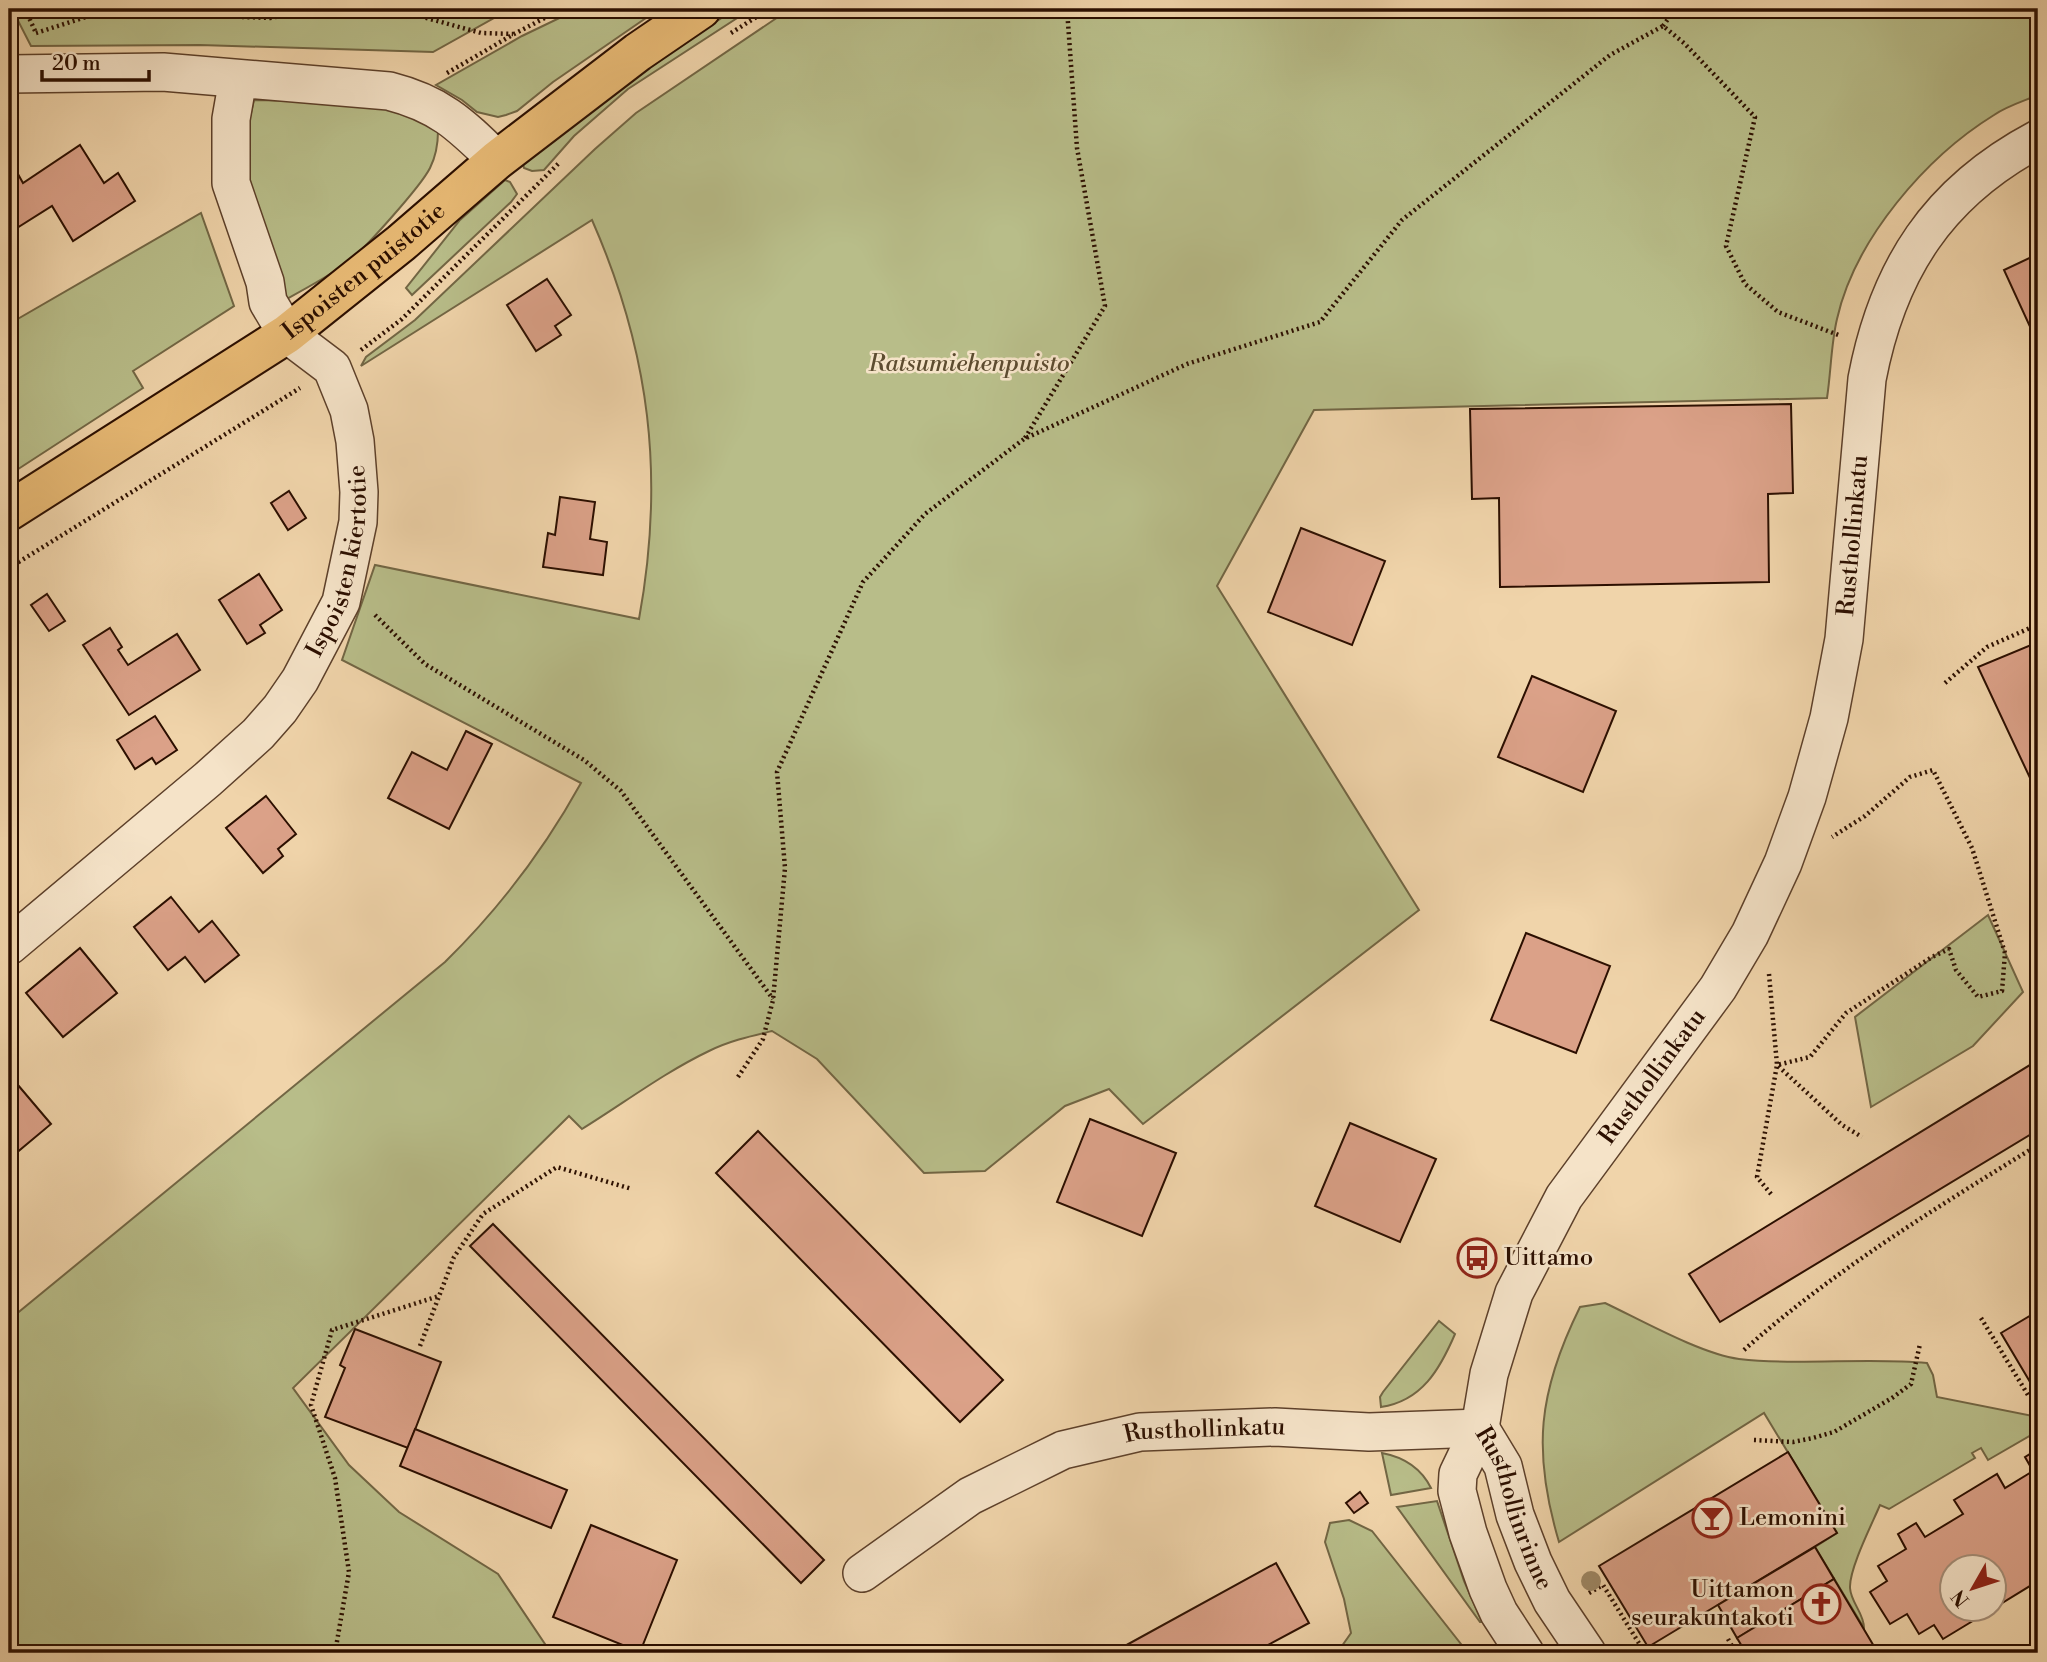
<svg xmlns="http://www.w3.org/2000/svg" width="2047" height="1662" font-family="'Libre Bodoni',serif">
<rect width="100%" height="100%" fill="#f0d4aa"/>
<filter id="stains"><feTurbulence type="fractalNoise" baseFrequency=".00286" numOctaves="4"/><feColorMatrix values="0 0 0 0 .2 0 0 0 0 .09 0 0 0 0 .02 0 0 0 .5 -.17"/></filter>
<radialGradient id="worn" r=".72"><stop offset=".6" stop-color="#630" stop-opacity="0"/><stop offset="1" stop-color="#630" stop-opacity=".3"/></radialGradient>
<!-- green -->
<g fill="#b8bd89" stroke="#726644" stroke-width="2">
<polygon points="12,9 510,9 433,52 200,45 31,46"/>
<polygon points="578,9 659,9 553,82 517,111 506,115 498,117 477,112 462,100 436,85 522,36"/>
<polygon points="735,9 751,9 628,89 574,136 544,170 532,171 524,168 523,164 597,102"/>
<path d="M790 9H2038V95C2024 101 2007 106 1994 115 1926 157 1855 239 1837 319 1831 344 1831 372 1827 398L1314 410 1217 586 1419 910 1143 1124 1109 1089 1065 1106 985 1171 924 1173 817 1059 772 1031C751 1036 729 1041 709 1051 665 1072 624 1103 582 1129L569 1116 293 1388 349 1465 399 1512 498 1574 551 1653H9V1320L445 962C500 908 544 850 581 783L342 660 375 565 639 619C665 477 650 352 592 220L361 366 366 357 415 320 595 149 636 113Z"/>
<path d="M254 100 394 103 438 131C438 145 436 156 430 168 421 186 363 251 347 263 326 278 303 290 281 302L253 219 244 143Z"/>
<polygon points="505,180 510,182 517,194 511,202 412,295 406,288 460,220"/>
<polygon points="201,213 234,306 133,371 143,388 9,475 9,324"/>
<polygon points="1988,915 2023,992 1973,1046 1871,1107 1855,1017"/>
<path d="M1605 1303C1641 1320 1701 1354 1739 1359 1801 1366 1865 1357 1927 1363L1933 1375 1937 1397 2038 1417V1431L1988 1460 1981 1448 1972 1453 1975 1458 1889 1509 1880 1505C1872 1524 1849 1569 1850 1588 1851 1603 1864 1613 1864 1628L1815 1547 1837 1533 1764 1413 1559 1542C1532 1451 1538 1392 1580 1307Z"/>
<path d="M1439 1321 1455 1334C1440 1369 1422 1401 1381 1407L1380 1397 1383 1392Z"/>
<path d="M1382 1453C1403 1457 1421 1468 1431 1488L1391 1495Z"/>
<polygon points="1437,1501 1464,1581 1482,1622 1480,1622 1397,1507"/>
<polygon points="1349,1520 1372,1531 1468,1653 1337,1653 1351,1633 1344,1599 1325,1542 1330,1523"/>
</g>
<!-- building -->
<g fill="#dba188" stroke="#2c0f00" stroke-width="2">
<polygon points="80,145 104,183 118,173 135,201 73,241 52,206 9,233 9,158 23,183"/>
<polygon points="2038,254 2038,344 2004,270"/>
<polygon points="547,279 571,315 555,326 561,335 536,351 507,305"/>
<polygon points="1791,404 1793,493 1768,494 1769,582 1500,587 1499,498 1472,499 1470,409"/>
<polygon points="289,491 306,518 288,530 271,503"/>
<polygon points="560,497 595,502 590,539 607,542 603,575 543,567 548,533 555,535"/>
<polygon points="1301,528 1385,561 1352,645 1268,612"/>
<polygon points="259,574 282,610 260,625 265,633 247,644 219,600"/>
<polygon points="47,594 65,621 49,631 31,605"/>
<polygon points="110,628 122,647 118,650 128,665 177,634 200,670 129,715 83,645"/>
<polygon points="2031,645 2038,659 2038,795 1978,667"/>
<polygon points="1532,676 1616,711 1583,792 1498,757"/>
<polygon points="155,716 177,750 156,764 152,758 135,769 117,740"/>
<polygon points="466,731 492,744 449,829 388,798 412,752 447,770"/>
<polygon points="266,796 296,834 278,849 283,856 263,873 226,828"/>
<polygon points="171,897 199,932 212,921 239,955 205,982 185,957 168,970 134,927"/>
<polygon points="1526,933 1610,966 1576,1053 1491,1020"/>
<polygon points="80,948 117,993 63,1037 26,993"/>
<polygon points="2038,1060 2038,1130 1720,1322 1689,1274"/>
<polygon points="12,1078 51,1124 9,1159 9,1081"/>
<polygon points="1090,1119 1176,1153 1142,1236 1057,1202"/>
<polygon points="1350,1123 1436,1159 1400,1242 1315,1206"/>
<polygon points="758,1131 1003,1380 960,1422 716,1173"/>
<polygon points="493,1224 824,1560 801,1583 470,1246"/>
<polygon points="2038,1311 2038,1383 2033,1387 2001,1333"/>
<polygon points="355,1329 441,1362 408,1448 325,1417 345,1368 340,1365"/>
<polygon points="415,1429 567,1490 551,1528 400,1466"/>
<polygon points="2038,1449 2038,1581 1994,1608 1994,1568 1952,1568 1952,1610 1970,1610 1976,1619 1943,1639 1934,1625 1919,1634 1907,1614 1890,1624 1870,1592 1887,1581 1878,1566 1906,1549 1898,1534 1916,1523 1925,1537 1963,1514 1954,1500 1997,1474 2005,1488 2033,1471 2025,1457"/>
<polygon points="1788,1452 1837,1533 1648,1647 1599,1566"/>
<polygon points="1360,1492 1368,1503 1354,1513 1346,1503"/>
<polygon points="591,1525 677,1560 640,1652 553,1617"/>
<polygon points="1815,1547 1834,1579 1737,1638 1718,1605"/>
<polygon points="1276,1563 1309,1623 1253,1653 1112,1653"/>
<polygon points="1834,1579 1878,1653 1746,1653 1737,1638"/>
</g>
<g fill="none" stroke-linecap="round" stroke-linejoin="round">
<!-- minor casing -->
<g stroke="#5d402a" stroke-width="40">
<g id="minor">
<path d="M9 74 163 72 389 91C440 104 460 124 497 160"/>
<path id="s1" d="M9 946 208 779 258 734 280 709 300 680 341 602 358 522 359 492 355 441 349 410 332 368 287 334 268 302 265 282 231 183V119L238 79"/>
<path id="s2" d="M1480 1428 1503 1466 1515 1515 1533 1562 1552 1601 1587 1653"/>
<path id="s3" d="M862 1573 970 1496 1063 1450 1140 1432 1275 1427 1369 1432 1480 1428"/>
<path id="s4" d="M1525 1653 1499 1613 1488 1589 1468 1533 1457 1491 1458 1474 1480 1428 1489 1374 1514 1293 1564 1197 1718 988 1750 934 1783 863 1807 797 1829 718 1844 639 1867 379C1888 269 1938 192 2038 139"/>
</g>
</g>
<!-- major casing -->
<g stroke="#2c0f00" stroke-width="42">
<g id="major">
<path id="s5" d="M9 511 287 334 401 243 497 160 638 52 701 9"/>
</g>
</g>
<!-- path -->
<g stroke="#2c0f00" stroke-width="4.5" stroke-dasharray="2 3.5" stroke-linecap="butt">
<polyline points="25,9 36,33"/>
<polyline points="394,9 481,33 513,34"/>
<polyline points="1663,26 1675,9"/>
<polyline points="36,33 86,17 115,12 270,18 322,9"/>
<polyline points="731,33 769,9"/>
<polyline points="447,73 514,34 562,9"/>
<polyline points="361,350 402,319 560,162"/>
<polyline points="1025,438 1105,306 1077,148 1067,9"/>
<polyline points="9,568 300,388"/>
<polyline points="375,615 425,664 584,760 621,791 773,999"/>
<polyline points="1945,683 1987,647 2030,628 2038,633"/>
<polyline points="1769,974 1777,1065 1810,1057 1846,1013 1932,957 1949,949 1956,970 1978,997 2002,991 2005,953 1972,848 1933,770 1910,777 1865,816 1832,837"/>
<polyline points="738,1077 763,1039 773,1000 785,868 777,772 863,582 925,514 1024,439 1187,364 1320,322 1402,220 1610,55 1663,26 1684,43 1755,117 1726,246 1745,284 1778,312 1841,336"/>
<polyline points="1771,1194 1757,1177 1777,1065 1842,1125 1862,1137"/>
<polyline points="1981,1318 2028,1395 2038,1398"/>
<polyline points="420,1346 454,1257 483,1214 557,1167 632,1189"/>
<path d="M1744 1350C1833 1271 1937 1207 2038 1145"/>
<polyline points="1754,1440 1793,1442 1813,1438 1834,1432 1892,1398 1911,1384 1920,1344"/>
<polyline points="1589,1593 1603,1585 1645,1653"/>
<polyline points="1728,1639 1736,1653"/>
<polyline points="335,1653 349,1572 335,1478 311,1405 332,1330 439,1296"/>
</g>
<!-- minor -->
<use href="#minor" stroke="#f5e3c8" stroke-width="37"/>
<!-- major -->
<use href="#major" stroke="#e8ba75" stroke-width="38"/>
</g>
<!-- trees -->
<circle fill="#9f8967" cx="1591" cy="1581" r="10"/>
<!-- icons -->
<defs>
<g id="bus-ring" transform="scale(2.0125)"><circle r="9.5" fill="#f5e3c8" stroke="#8f2418" stroke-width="1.5"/><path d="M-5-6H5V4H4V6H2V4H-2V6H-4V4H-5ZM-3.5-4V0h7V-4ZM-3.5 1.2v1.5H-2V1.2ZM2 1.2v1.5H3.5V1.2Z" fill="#8f2418"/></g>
<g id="bar-ring" transform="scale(2.0125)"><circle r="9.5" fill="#f5e3c8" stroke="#8f2418" stroke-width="1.5"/><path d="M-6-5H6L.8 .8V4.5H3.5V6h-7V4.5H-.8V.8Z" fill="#8f2418"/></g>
<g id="church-ring" transform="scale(2.0125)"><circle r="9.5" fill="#f5e3c8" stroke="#8f2418" stroke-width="1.5"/><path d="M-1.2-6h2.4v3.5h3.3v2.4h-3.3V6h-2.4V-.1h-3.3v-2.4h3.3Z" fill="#8f2418"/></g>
</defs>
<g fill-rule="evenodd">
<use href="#bus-ring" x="1477" y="1258"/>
<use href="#bar-ring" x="1712" y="1518"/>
<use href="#church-ring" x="1821" y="1604"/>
</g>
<g text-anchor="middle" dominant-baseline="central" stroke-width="5" stroke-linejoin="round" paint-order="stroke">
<!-- street labels -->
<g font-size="24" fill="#2c0f00" stroke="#f5e3c8">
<text stroke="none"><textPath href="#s5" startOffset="429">Ispoisten puistotie</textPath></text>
<text stroke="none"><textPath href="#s4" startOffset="1230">Rusthollinkatu</textPath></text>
<text stroke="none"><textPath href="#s1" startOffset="523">Ispoisten kiertotie</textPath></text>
<text stroke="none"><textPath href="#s4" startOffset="642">Rusthollinkatu</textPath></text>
<text stroke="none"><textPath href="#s3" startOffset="380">Rusthollinkatu</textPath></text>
<text stroke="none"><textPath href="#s2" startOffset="88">Rusthollinrinne</textPath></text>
</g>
<!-- park labels -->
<g font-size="24" font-style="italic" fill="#5d4c30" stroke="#f5e3c8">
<text x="969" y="364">Ratsumiehenpuisto</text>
</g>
<!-- poi labels -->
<g font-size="24" fill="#2c0f00" stroke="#f5e3c8" text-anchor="start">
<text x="1504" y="1258">Uittamo</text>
<text x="1739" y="1518">Lemonini</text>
<text x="1794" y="1590" text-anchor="end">Uittamon<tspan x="1794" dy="28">seurakuntakoti</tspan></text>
</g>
</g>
<!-- margin -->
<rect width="2047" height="1662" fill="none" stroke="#f0d4aa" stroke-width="35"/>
<rect x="10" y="10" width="2026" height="1641" fill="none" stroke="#2c0f00" stroke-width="3.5"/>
<rect x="18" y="18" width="2012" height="1627" fill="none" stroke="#2c0f00" stroke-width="2"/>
<!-- north arrow -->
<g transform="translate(1973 1588) rotate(231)"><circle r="33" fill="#f5e3c8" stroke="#a58e78" stroke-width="2"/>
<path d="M0-5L12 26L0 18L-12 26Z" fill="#8f2418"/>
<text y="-10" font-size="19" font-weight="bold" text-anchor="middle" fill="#2c0f00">N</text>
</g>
<!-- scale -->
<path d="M42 70v10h107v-10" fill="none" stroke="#2c0f00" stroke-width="3.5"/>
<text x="52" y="70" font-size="21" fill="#2c0f00" stroke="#f5e3c8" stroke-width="5" paint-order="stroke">20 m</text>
<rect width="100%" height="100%" filter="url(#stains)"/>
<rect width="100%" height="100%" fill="url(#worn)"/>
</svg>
